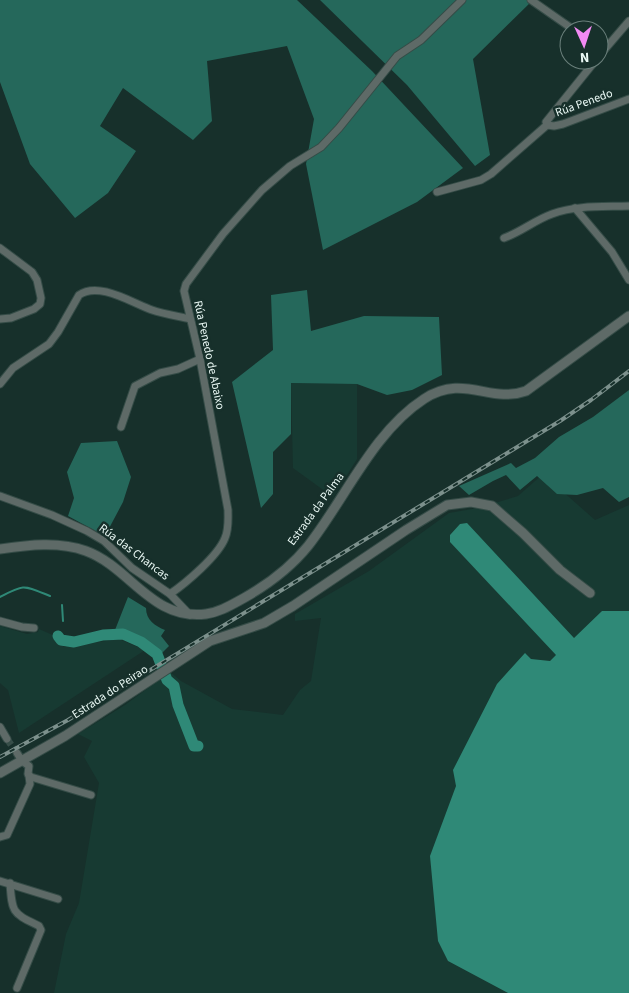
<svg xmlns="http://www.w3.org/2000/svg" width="629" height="993" font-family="'Source Sans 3',sans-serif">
<rect width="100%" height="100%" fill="#17302b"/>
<!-- built -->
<g fill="#173a32">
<polygon points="291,383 357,384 357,459 333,497 293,468"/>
<polygon points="543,474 595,520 629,505 629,611 602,611 456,785 448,961 508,993 54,993 66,934 79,903 99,783 84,757 92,741 78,734 125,705 170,672 181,681 232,709 283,715 300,690 311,681 321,618 295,621 295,614 369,571 449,513 478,508 518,496"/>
<polygon points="0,626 27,634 38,632 39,629 55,636 64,647 119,639 145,650 19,733 8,690 0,683"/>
</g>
<!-- forest -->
<g fill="#25685b">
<polygon points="0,0 297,0 372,71 463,168 417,202 323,250 306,164 314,119 287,46 207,61 212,121 193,140 123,88 100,126 136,151 108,193 75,218 30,164 0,82"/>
<polygon points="320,0 533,0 473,59 490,155 475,166 407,85"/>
<polygon points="307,290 311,331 364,316 439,317 442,375 412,390 387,395 357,384 291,383 291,434 273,452 273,494 261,508 232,382 273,350 271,295"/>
<polygon points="629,390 629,497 619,502 603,488 577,495 557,494 537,476 520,490 506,475 493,481 469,495 459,486 511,463 516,468 535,458 559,437 593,417"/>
<polygon points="117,441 131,477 123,502 105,536 68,516 74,498 67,472 81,443"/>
<path d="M128 597 146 608C146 620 155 626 165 630L161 636 169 646 161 654 138 636 115 630Z"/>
</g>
<!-- water -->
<polygon fill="#2f8977" points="467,523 574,638 602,611 629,611 629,993 508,993 448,961 438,941 430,856 456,786 453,770 497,684 525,653 531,659 550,661 556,655 450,542 450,535 460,524"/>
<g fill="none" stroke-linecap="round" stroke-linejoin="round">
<!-- stream -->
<g stroke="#2f8977" stroke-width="2">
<path d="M0 597C25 584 23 585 50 596"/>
<polyline points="62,605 63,621"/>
</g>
<!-- river -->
<polyline stroke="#2f8977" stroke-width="11" points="58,636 61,640 74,642 103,635 123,634 141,642 157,654 167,680 174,686 178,705 194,746 198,746"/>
<!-- minor-tunnel -->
<polyline stroke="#374e49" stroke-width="7" stroke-dasharray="7 3.5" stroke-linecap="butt" points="7,739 17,753"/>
<!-- minor casing -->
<g stroke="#354c47" stroke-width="9">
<g id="minor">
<polyline points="531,0 574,30"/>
<polyline points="599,56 629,21"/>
<polyline points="547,125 554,126 563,124 629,99"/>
<polyline points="437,192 481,180 491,174 547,125 546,122 596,60"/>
<polyline points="575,208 612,252 629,280"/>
<path d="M504 238C521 232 535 220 552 214 577 205 603 207 629 206"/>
<polyline points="0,248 32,272 37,280 41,298 40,304 34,309 11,318 0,319"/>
<path d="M0 384 13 368 49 344 58 332 79 295C99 281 132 303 152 310 164 314 177 316 190 319"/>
<polyline points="121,427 135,386 160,373 178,369 200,359"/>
<polyline points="0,496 52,515 87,531 104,541 132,568 170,594 190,615"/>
<path d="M170 594C186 583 218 556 225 538 229 529 228 520 228 510L200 359 184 291 186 284 223 234 262 190 290 166 321 147 339 128 397 56 421 40 462 0"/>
<polyline points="0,621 22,627 34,628"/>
<polyline points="0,727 7,739"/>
<polyline points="17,753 22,761 29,766 28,774 31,777 91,795"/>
<polyline points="0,837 7,835 30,784 29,776"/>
<polyline points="0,881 58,899"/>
<path d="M10 883C12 914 13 913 39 926L41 930 17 988"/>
</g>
</g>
<!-- tertiary casing -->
<g stroke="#354c47" stroke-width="11">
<g id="tertiary">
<path d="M0 549C28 545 59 541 86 551 130 567 152 621 206 614 220 612 231 605 244 598 267 585 291 567 308 546 345 499 373 432 424 399 464 373 490 404 526 391L629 316"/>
<polyline points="0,773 65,736 210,641 264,623 293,606 406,530 447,505 471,502 492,506 523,533 560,570 590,593"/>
</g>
</g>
<!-- minor -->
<use href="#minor" stroke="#5e6a67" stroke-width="7"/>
<!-- tertiary -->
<use href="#tertiary" stroke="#5e6a67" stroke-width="9"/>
<!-- rail casing -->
<g stroke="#7c908c" stroke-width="4">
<polyline id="rail" points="0,757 68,720 560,421 591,400 629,371"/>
</g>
<!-- rail -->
<use href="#rail" stroke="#17302b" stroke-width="2" stroke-dasharray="5.5" stroke-linecap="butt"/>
</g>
<g text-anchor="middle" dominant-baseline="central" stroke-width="5" stroke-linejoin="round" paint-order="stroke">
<!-- street labels -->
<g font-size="12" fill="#eaf9f5" stroke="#17302b">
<text transform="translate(584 103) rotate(-20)">Rúa Penedo</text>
<text transform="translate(209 355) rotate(78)">Rúa Penedo de Abaixo</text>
<text transform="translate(316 509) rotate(-54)">Estrada da Palma</text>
<text transform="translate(134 552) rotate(37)">Rúa das Chancas</text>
<text transform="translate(110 692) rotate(-33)">Estrada do Peirao</text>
</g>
</g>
<!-- north arrow -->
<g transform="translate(584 45) rotate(177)"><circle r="24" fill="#17302b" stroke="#6b807c"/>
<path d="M0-4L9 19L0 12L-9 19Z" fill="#f28af3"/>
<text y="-8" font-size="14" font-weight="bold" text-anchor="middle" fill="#eaf9f5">N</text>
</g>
</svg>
